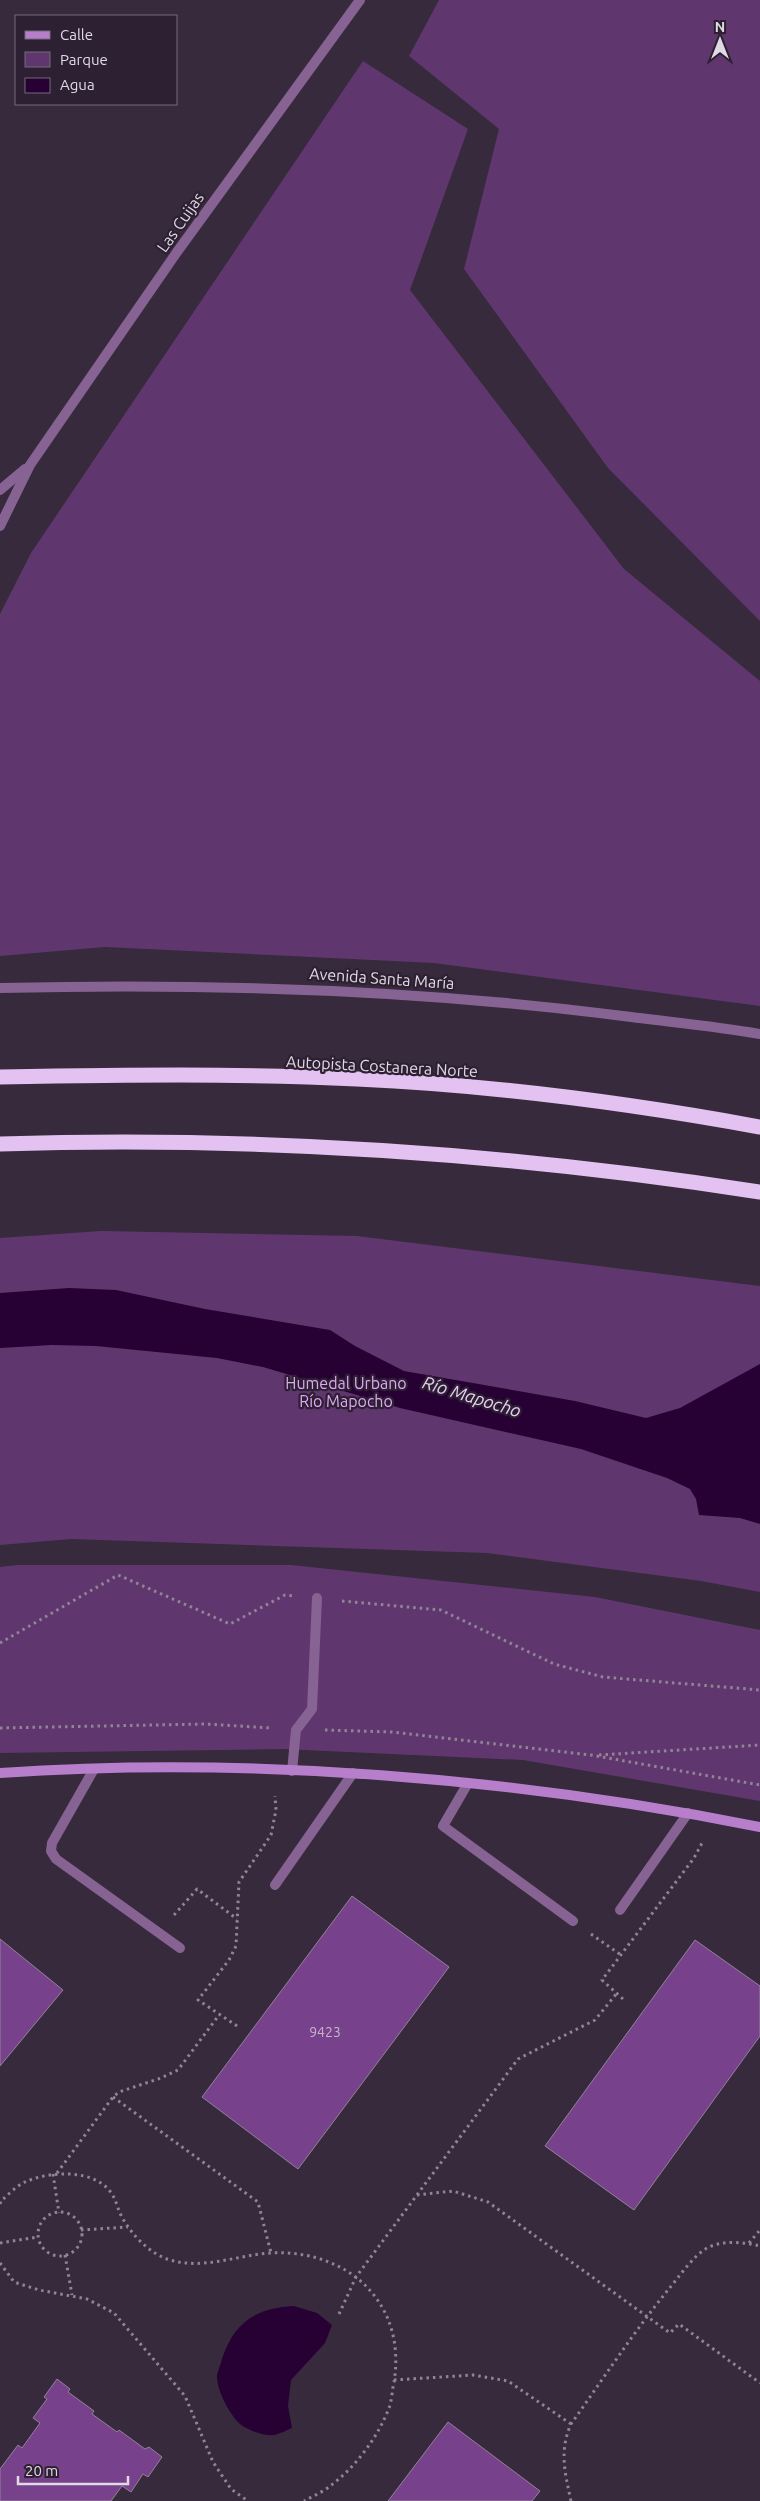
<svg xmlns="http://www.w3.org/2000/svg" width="760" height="2501" font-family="Ubuntu,sans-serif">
<rect width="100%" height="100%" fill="#372a3c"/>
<!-- green -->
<g fill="#5f376e">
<polygon points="439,0 760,0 760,621 608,468 464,269 499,129 409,56"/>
<polygon points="363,61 468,129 410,290 624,569 760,681 760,1006 434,963 105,947 0,956 0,614 31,553"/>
<polygon points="101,1231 357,1236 760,1286 760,1592 701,1581 487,1553 71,1539 0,1545 0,1238"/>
<polygon points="17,1565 291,1565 595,1597 760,1630 760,1801 523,1760 283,1749 0,1753 0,1567"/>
</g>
<!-- water -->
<g fill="#270034">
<polygon points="69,1288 116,1290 205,1309 330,1330 355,1346 404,1371 575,1401 646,1418 680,1408 760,1364 760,1524 740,1518 699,1515 696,1499 690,1489 667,1478 581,1449 400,1408 263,1367 217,1358 96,1346 52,1345 0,1348 0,1293"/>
<path d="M294 2306 317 2313 332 2325 325 2343 291 2380 288 2406 292 2428C287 2430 280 2434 274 2435 265 2437 244 2429 238 2422 229 2413 217 2390 217 2377 217 2372 221 2364 222 2359 234 2322 256 2308 294 2306Z"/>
</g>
<!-- building -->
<g fill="#77428b" stroke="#928299">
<polygon points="352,1896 449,1967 298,2169 202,2097"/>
<polygon points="0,1939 63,1990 0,2066"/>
<polygon points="695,1940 760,1986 760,2036 634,2210 545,2146"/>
<polygon points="57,2379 70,2389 68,2392 94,2411 92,2414 117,2432 119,2430 145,2449 149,2447 162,2457 148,2477 143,2474 131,2492 122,2486 111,2501 0,2501 0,2469 18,2445 22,2448 40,2423 33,2418 47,2399 44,2397"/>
<polygon points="448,2422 540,2491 532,2501 388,2501"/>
</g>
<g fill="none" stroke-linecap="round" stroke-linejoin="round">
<!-- path -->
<g stroke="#908594" stroke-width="3" stroke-dasharray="2.5 4" stroke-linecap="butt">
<polyline points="342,1601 441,1610 554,1664 603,1677 760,1690"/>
<polyline points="0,1643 118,1575 230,1624 285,1595 293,1596"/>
<polyline points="0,1728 205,1724 272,1728"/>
<polyline points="325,1730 392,1732 591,1755 760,1785"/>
<polyline points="599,1755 760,1745"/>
<polyline points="174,1915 197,1889 237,1919"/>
<polyline points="591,1934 621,1955"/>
<polyline points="623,1999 602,1980 694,1858 702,1843"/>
<polyline points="237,2026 198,2000 229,1960 236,1946 239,1882 271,1835 276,1810 275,1796"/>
<polyline points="113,2097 258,2202 271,2253"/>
<polyline points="57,2173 113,2097 119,2092 161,2078 178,2070 219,2015"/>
<polyline points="53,2174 59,2213"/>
<polyline points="417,2195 453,2191 488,2202 670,2333 679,2324 760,2383"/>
<path d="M0 2204 1 2201C8 2195 16 2186 25 2182 49 2171 95 2168 112 2194 117 2202 118 2211 123 2219 133 2236 150 2254 170 2260 204 2270 237 2255 271 2253 348 2249 407 2303 394 2382 392 2390 392 2400 389 2408 378 2437 355 2468 330 2486 323 2492 313 2496 304 2501"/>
<circle cx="60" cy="2234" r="22"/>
<polyline points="81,2230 128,2227"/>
<polyline points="0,2243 38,2237"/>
<polyline points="749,2243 760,2230"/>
<polyline points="65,2255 72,2295"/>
<polyline points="0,2263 14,2282 39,2290 87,2299 114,2313 185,2396 213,2462 231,2489 248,2501"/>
<polyline points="339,2314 356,2277 518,2059 595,2020 617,1993"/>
<polyline points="394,2380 473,2375 508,2381 571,2424"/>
<path d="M571 2501C565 2473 559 2451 571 2424 603 2379 633 2333 668 2290 679 2277 692 2257 707 2248 722 2240 744 2242 760 2246"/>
</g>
<!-- lane -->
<g stroke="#866393" stroke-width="10">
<polyline points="94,1769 52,1843 51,1851 56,1859 180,1948"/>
<polyline points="292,1771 296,1730 312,1709 317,1598"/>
<polyline points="468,1783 443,1826 573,1921"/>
<polyline points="275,1885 353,1773"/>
<polyline points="620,1910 688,1813"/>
</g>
<!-- street -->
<g stroke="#866393" stroke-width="10">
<polyline points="0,490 25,469"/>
<polyline points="0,526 30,465 177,252 360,0"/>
<path d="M0 988C209 983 416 989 623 1016 669 1022 715 1026 760 1034"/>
</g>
<!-- secondary -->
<path stroke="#b77ecc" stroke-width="10" d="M0 1773C249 1756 515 1778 760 1827"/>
<!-- highway -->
<g stroke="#e3c1f1" stroke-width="15">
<path d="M0 1077C119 1075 238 1073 357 1079 490 1085 629 1103 760 1127"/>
<path d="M0 1144C255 1136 508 1153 760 1192"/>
</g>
</g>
<g text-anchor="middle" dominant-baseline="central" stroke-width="4.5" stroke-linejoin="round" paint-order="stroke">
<!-- number labels -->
<g font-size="14" fill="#c6b3ce">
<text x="325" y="2032">9423</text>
</g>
<!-- street labels -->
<g font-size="16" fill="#e1d9e5" stroke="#2d2032">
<text transform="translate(180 222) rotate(-55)">Las Cuijas</text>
<text transform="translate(382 978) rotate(4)">Avenida Santa María</text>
<text transform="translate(382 1066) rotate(3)">Autopista Costanera Norte</text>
</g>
<!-- park labels -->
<g font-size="16" fill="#e0a6f6" stroke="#2d2032">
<text x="346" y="1383">Humedal Urbano<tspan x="346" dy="18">Río Mapocho</tspan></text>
</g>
<!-- water labels -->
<g font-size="18" font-style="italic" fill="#e9cdf5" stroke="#2d2032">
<text transform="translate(472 1396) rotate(17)">Río Mapocho</text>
</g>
</g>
<!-- legend -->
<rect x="15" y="15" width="162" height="90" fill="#2d2032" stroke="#756a7a"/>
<rect x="25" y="31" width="25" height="8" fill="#b77ecc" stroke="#756a7a"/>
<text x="60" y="40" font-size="15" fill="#e1d9e5">Calle</text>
<rect x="25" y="52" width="25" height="15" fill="#5f376e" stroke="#756a7a"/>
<text x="60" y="65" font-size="15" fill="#e1d9e5">Parque</text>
<rect x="25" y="78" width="25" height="15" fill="#270034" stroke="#756a7a"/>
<text x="60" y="90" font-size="15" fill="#e1d9e5">Agua</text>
<!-- north arrow -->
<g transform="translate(720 40)" stroke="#2d2032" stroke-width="4" paint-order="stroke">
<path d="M0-4L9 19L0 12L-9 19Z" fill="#e1d9e5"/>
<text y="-8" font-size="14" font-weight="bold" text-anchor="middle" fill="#e1d9e5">N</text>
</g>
<!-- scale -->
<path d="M18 2476v8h110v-8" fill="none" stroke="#e1d9e5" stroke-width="2.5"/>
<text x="25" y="2476" font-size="15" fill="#e1d9e5" stroke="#2d2032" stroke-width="4" paint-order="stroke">20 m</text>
</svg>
